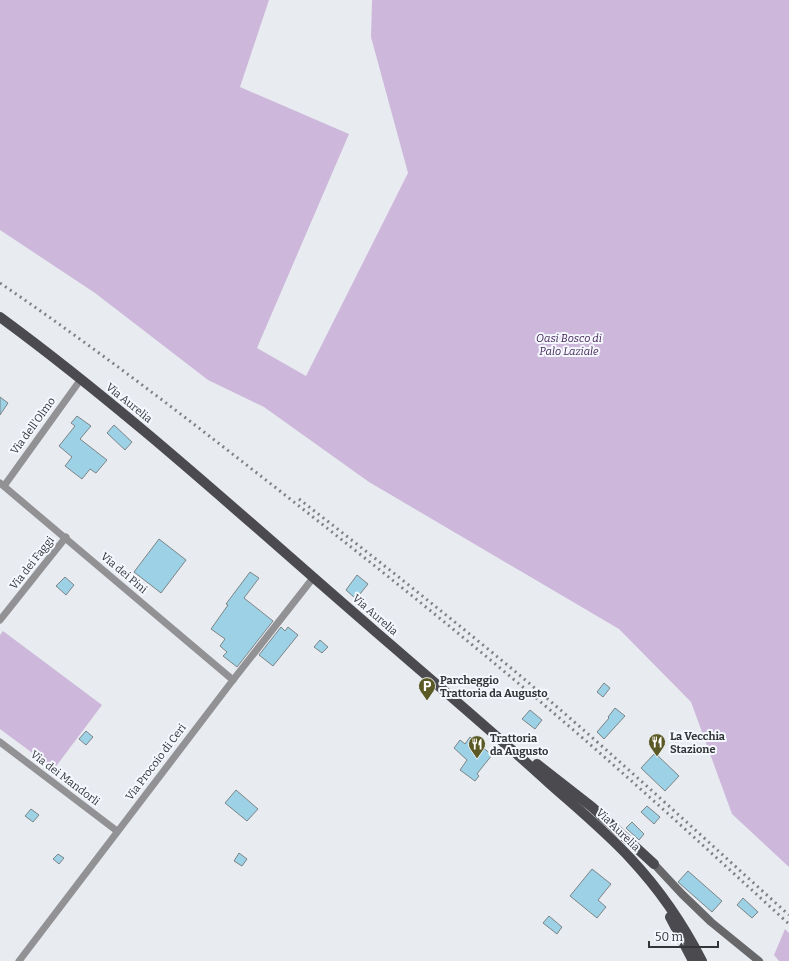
<svg xmlns="http://www.w3.org/2000/svg" width="789" height="961" font-family="Bitter,serif">
<rect width="100%" height="100%" fill="#e8ecf1"/>
<!-- green -->
<g fill="#cdb8db">
<polygon points="0,0 269,0 240,87 349,134 257,348 306,376 408,173 371,37 372,0 789,0 789,867 732,814 691,702 619,629 369,482 264,407 208,380 95,293 0,230"/>
<polygon points="3,631 102,705 54,769 0,729 0,635"/>
<polygon points="785,929 789,933 789,961 779,961 774,955"/>
</g>
<!-- building -->
<g fill="#9cd1e6" stroke="#7d8486">
<polygon points="0,397 8,403 0,415"/>
<polygon points="77,416 91,426 80,439 107,460 96,473 90,469 82,479 65,466 72,457 59,446 75,426 71,423"/>
<polygon points="114,425 132,442 125,450 107,433"/>
<polygon points="159,539 186,560 161,593 134,572"/>
<polygon points="250,572 259,578 244,598 273,621 237,667 223,656 227,652 220,646 225,639 211,629 228,605 226,604"/>
<polygon points="357,575 368,584 356,599 346,590"/>
<polygon points="65,577 74,585 66,595 56,586"/>
<polygon points="281,627 285,631 288,627 298,635 273,666 259,655"/>
<polygon points="320,640 328,647 322,653 314,647"/>
<polygon points="604,683 610,688 603,697 597,692"/>
<polygon points="615,708 625,716 604,739 597,732 609,718 608,717"/>
<polygon points="530,710 542,720 535,729 522,719"/>
<polygon points="86,731 93,737 86,745 79,739"/>
<polygon points="470,737 492,755 480,770 477,774 479,776 475,781 460,770 467,760 454,748 460,740 465,744"/>
<polygon points="655,753 679,776 665,791 641,768"/>
<polygon points="236,790 258,809 247,821 225,803"/>
<polygon points="647,806 660,817 654,824 641,812"/>
<polygon points="31,809 39,815 33,822 25,816"/>
<polygon points="632,822 644,834 639,840 626,828"/>
<polygon points="239,853 247,859 242,866 234,861"/>
<polygon points="58,854 64,858 59,864 53,859"/>
<polygon points="592,869 611,884 598,900 606,907 597,918 570,896"/>
<polygon points="688,871 722,901 712,912 678,882"/>
<polygon points="743,898 758,912 752,918 737,905"/>
<polygon points="549,916 562,927 557,934 543,923"/>
</g>
<g fill="none" stroke-linecap="round" stroke-linejoin="round">
<!-- street -->
<g stroke="#929295" stroke-width="7">
<polyline points="0,483 233,680"/>
<polyline points="4,486 81,379"/>
<polyline points="0,620 66,537"/>
<polyline points="0,742 117,831"/>
<polyline points="19,961 233,680 313,578"/>
</g>
<!-- secondary -->
<polyline stroke="#68686b" stroke-width="8" points="654,864 682,894 711,922 759,961"/>
<!-- primary -->
<g stroke="#4a4a4f" stroke-width="10">
<path d="M0 317C132 414 252 525 376 632 434 682 493 732 550 784 577 808 606 832 631 859 659 889 683 924 702 961"/>
<polyline points="537,764 592,807 654,864"/>
<polyline points="670,917 693,961"/>
</g>
<!-- rail -->
<g stroke="#808285" stroke-width="3" stroke-dasharray="2 4" stroke-linecap="butt">
<path d="M0 283C103 353 201 429 299 506 369 561 438 616 506 673 603 753 696 839 789 924"/>
<path d="M299 499C370 554 441 610 511 668 606 747 697 832 789 915"/>
</g>
</g>
<!-- icons -->
<defs>
<g id="parking-pin" transform="scale(0.9)"><path d="M0 17L-7.5 6A9.5 9.5 0 1 1 7.5 6Z" fill="#5b5925" stroke="#f5f9ff"/><path d="M-3.5-5.5H1a3.5 3.5 0 0 1 0 7H-1V5.5H-3.5ZM-1-3.4V-.6H.8a1.4 1.4 0 0 0 0-2.8Z" fill="#fff"/></g>
<g id="restaurant-pin" transform="scale(0.9)"><path d="M0 17L-7.5 6A9.5 9.5 0 1 1 7.5 6Z" fill="#5b5925" stroke="#f5f9ff"/><path d="M-5-6h1v4h1v-4h1v4h1v-4h1v5L-1.5 .5V6h-2V.5L-5-1ZM5-6V6H3V1.5H1.5Q1.5-4 5-6Z" fill="#fff"/></g>
</defs>
<g fill-rule="evenodd">
<use href="#parking-pin" x="427" y="686"/>
<use href="#restaurant-pin" x="657" y="742"/>
<use href="#restaurant-pin" x="477" y="744"/>
</g>
<g text-anchor="middle" dominant-baseline="central" stroke-width="4" stroke-linejoin="round" paint-order="stroke">
<!-- park labels -->
<g font-size="11" font-style="italic" fill="#472759" stroke="#f5f9ff">
<text x="569" y="338">Oasi Bosco di<tspan x="569" dy="13">Palo Laziale</tspan></text>
</g>
<!-- street labels -->
<g font-size="11" fill="#343537" stroke="#f5f9ff">
<text transform="translate(129 403) rotate(39)">Via Aurelia</text>
<text transform="translate(33 426) rotate(-54)">Via dell'Olmo</text>
<text transform="translate(32 563) rotate(-52)">Via dei Faggi</text>
<text transform="translate(124 573) rotate(40)">Via dei Pini</text>
<text transform="translate(375 615) rotate(41)">Via Aurelia</text>
<text transform="translate(156 762) rotate(-53)">Via Procoio di Ceri</text>
<text transform="translate(65 778) rotate(37)">Via dei Mandorli</text>
<text transform="translate(618 830) rotate(44)">Via Aurelia</text>
</g>
<!-- poi labels -->
<g font-size="11" font-weight="bold" fill="#343537" stroke="#f5f9ff" text-anchor="start">
<text x="440" y="680">Parcheggio<tspan x="440" dy="13">Trattoria da Augusto</tspan></text>
<text x="670" y="736">La Vecchia<tspan x="670" dy="13">Stazione</tspan></text>
<text x="490" y="738">Trattoria<tspan x="490" dy="13">da Augusto</tspan></text>
</g>
</g>
<!-- scale -->
<path d="M649 941v6h69v-6" fill="none" stroke="#343537" stroke-width="2"/>
<text x="655" y="941" font-size="12" fill="#343537" stroke="#f5f9ff" stroke-width="3" paint-order="stroke">50 m</text>
</svg>
